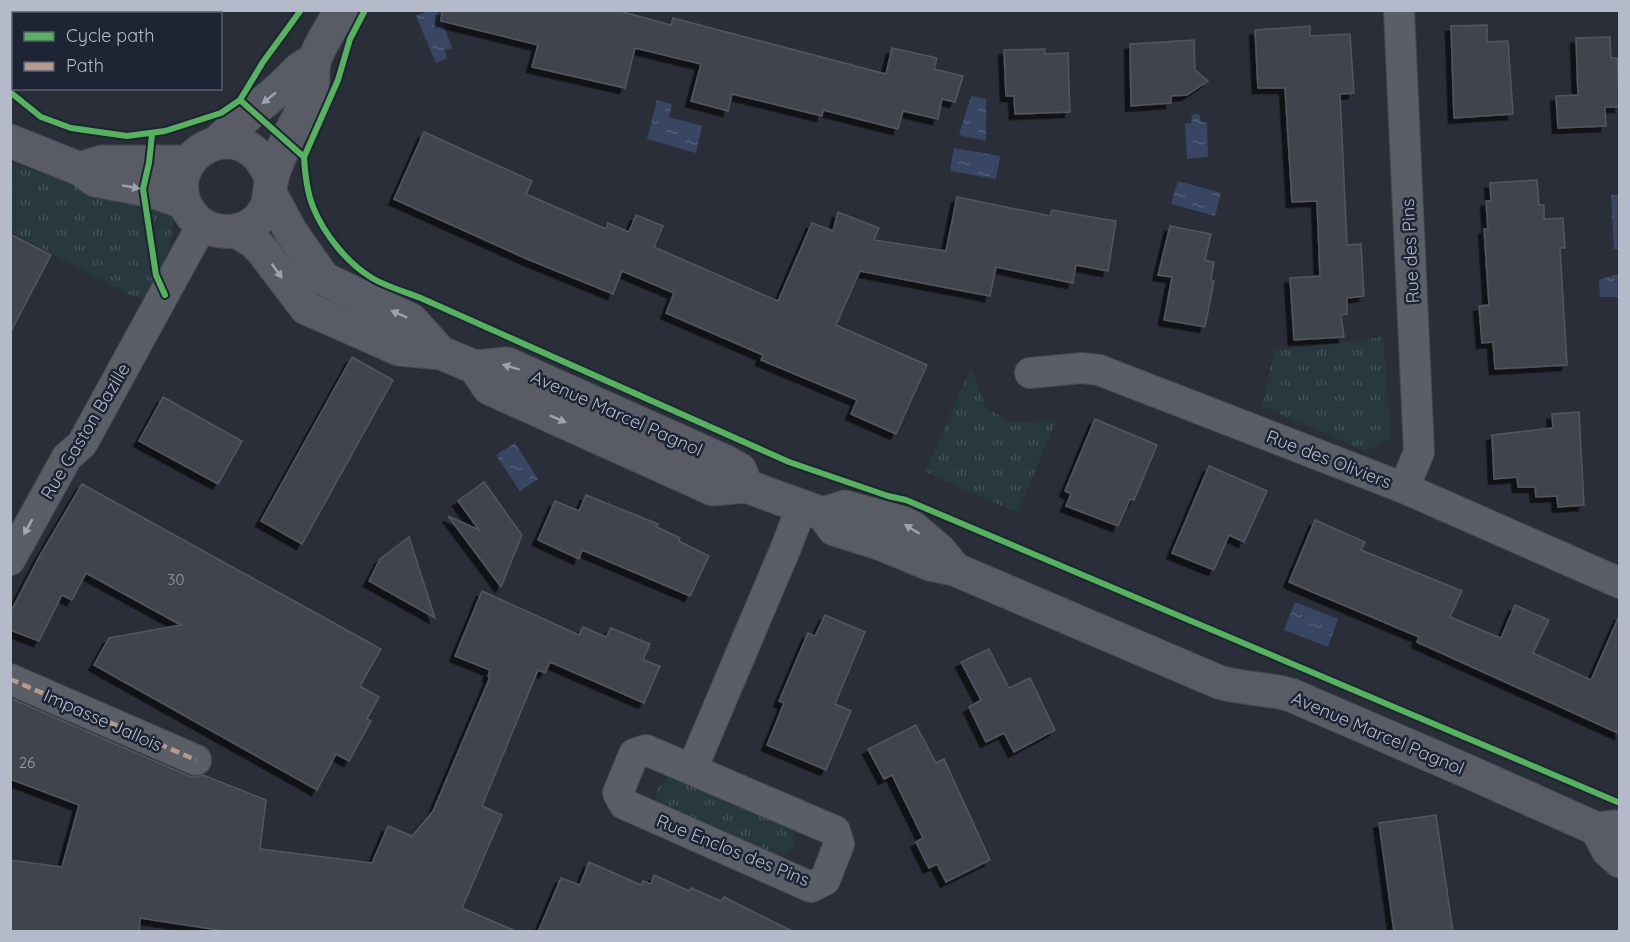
<svg xmlns="http://www.w3.org/2000/svg" width="1630" height="942" font-family="Quicksand,sans-serif">
<defs>
<pattern id="grass-tufts" width="24" height="20" patternUnits="userSpaceOnUse" patternTransform="scale(1.5)"><rect width="24" height="20" fill="#27383e"/><path d="M3 7l-1-3M5 7V3M7 7l1-3M15 17l-1-3M17 17v-4M19 17l1-3" fill="none" stroke="#445359"/></pattern>
<pattern id="water-ripples" width="26" height="14" patternUnits="userSpaceOnUse" patternTransform="scale(1.5)"><rect width="26" height="14" fill="#384663"/><path d="M2 4q2-2 4 0t4 0M15 11q2-2 4 0t4 0" fill="none" stroke="#525f78"/></pattern>
<filter id="shadow"><feDropShadow dx="-5.5" dy="5.5" stdDeviation="0" flood-color="#0009"/></filter>
</defs>
<rect width="100%" height="100%" fill="#2a2e38"/>
<!-- grass -->
<g fill="url(#grass-tufts)">
<path d="M10 162 44 174 172 211C178 243 160 273 144 300L128 294 11 232Z"/>
<polygon points="1383,337 1391,439 1365,451 1262,406 1274,351"/>
<polygon points="971,368 986,408 1013,423 1056,420 1018,513 925,472"/>
<polygon points="668,777 792,826 795,845 779,859 657,805 656,791"/>
</g>
<!-- water -->
<g fill="url(#water-ripples)">
<polygon points="428,11 438,11 452,48 445,50 447,58 436,63 416,16"/>
<polygon points="971,96 986,99 986,141 959,135"/>
<polygon points="657,100 672,104 669,117 702,126 696,153 647,139"/>
<polygon points="1199,114 1201,122 1207,122 1208,157 1187,159 1185,123 1191,123 1192,115"/>
<polygon points="954,148 1000,156 996,179 950,171"/>
<polygon points="1178,181 1221,193 1215,216 1171,204"/>
<polygon points="1611,195 1619,195 1619,249 1614,249"/>
<polygon points="1614,275 1619,275 1619,297 1600,297 1599,280"/>
<polygon points="515,443 538,479 520,491 496,455"/>
<polygon points="1295,602 1338,619 1328,647 1284,630"/>
</g>
<!-- building -->
<g fill="#41454e" stroke="#52565f" stroke-width="1.5" filter="url(#shadow)">
<polygon points="442,10 616,10 671,25 673,18 886,74 892,48 937,58 934,69 963,76 955,102 942,99 938,119 903,111 898,129 823,110 822,116 732,94 728,111 691,101 701,64 635,48 625,88 532,67 538,45 441,21"/>
<polygon points="1487,25 1487,42 1508,41 1513,114 1454,118 1451,26"/>
<polygon points="1310,26 1310,36 1350,34 1354,93 1340,94 1347,245 1361,244 1364,296 1347,298 1347,314 1341,315 1344,337 1294,340 1290,278 1320,276 1317,201 1292,202 1285,88 1258,88 1255,30"/>
<polygon points="1610,37 1611,58 1617,58 1620,107 1605,107 1606,126 1558,128 1556,96 1578,95 1576,38"/>
<polygon points="1194,40 1195,70 1208,81 1187,95 1171,96 1171,103 1131,106 1130,44"/>
<polygon points="1045,49 1045,54 1068,53 1070,112 1015,114 1014,96 1006,96 1004,50"/>
<polygon points="424,132 532,181 526,194 606,229 608,223 629,232 636,215 663,226 654,247 778,301 812,223 833,231 838,212 879,228 874,240 946,251 957,197 1050,216 1052,210 1116,221 1108,271 1076,265 1073,283 996,267 990,296 860,271 836,325 927,365 896,434 851,414 857,400 761,360 763,355 666,313 674,293 622,271 613,294 527,259 394,199"/>
<polygon points="1537,180 1539,205 1544,205 1544,219 1563,218 1565,248 1560,248 1567,365 1495,369 1493,342 1482,343 1479,306 1489,305 1484,229 1488,229 1486,201 1491,201 1490,183"/>
<polygon points="1170,226 1211,234 1205,260 1214,262 1211,280 1214,281 1205,327 1164,320 1172,277 1158,275"/>
<polygon points="10,234 51,255 10,333"/>
<polygon points="352,357 393,380 302,544 261,521"/>
<polygon points="163,397 242,441 218,484 139,441"/>
<polygon points="1579,412 1584,505 1558,507 1557,496 1536,497 1535,487 1518,487 1517,477 1494,479 1492,435 1553,428 1552,414"/>
<polygon points="1095,419 1157,445 1134,500 1130,499 1118,526 1066,506 1071,494 1065,491"/>
<polygon points="1209,466 1267,491 1244,542 1229,535 1214,570 1172,553"/>
<polygon points="484,482 522,535 501,587 448,516 479,530 458,501"/>
<polygon points="82,484 381,649 360,686 379,697 367,719 371,721 349,761 336,754 317,790 94,665 109,638 181,625 86,573 72,600 62,595 39,641 10,630 10,613 39,557"/>
<polygon points="586,495 658,524 657,527 680,538 679,541 709,556 690,596 582,550 579,559 538,540 555,501 579,511"/>
<polygon points="1315,520 1365,542 1361,550 1462,591 1450,617 1501,638 1515,605 1549,620 1533,653 1591,680 1620,614 1620,734 1417,642 1419,637 1289,582"/>
<polygon points="409,537 435,618 369,581 380,559"/>
<polygon points="482,591 579,635 583,627 606,637 611,628 650,644 643,660 660,666 644,703 550,662 545,673 538,670 482,806 502,815 462,908 518,932 231,932 140,918 139,932 10,932 10,860 62,867 79,805 10,779 10,698 189,776 197,777 203,775 266,800 260,849 372,863 388,826 412,836 433,811 490,677 488,676 490,670 455,656"/>
<polygon points="825,615 865,632 835,704 851,711 826,770 767,745 784,703 779,701 808,633 815,636"/>
<polygon points="989,649 1009,688 1030,678 1055,730 1014,752 1004,733 986,742 969,707 981,700 961,662"/>
<polygon points="916,725 936,763 944,759 990,860 946,882 937,864 929,868 916,842 923,838 892,775 884,779 868,749"/>
<polygon points="1436,815 1453,932 1394,932 1379,823"/>
<polygon points="589,862 641,885 643,881 651,884 654,875 689,891 691,888 721,901 724,897 794,932 538,932 561,878 580,885"/>
</g>
<g fill="none" stroke-linecap="round" stroke-linejoin="round">
<!-- street casing -->
<g stroke="#464a51" stroke-width="32">
<g id="street">
<polyline points="1399,10 1419,452 1404,488"/>
<polyline points="1030,373 1082,368 1099,370 1404,488 1620,583"/>
<polyline points="10,560 67,457 82,444 202,225"/>
<polyline points="10,679 196,760"/>
<polygon points="646,750 835,831 839,844 825,880 811,887 624,804 618,793 634,754"/>
<polyline points="692,769 785,550 802,506"/>
</g>
</g>
<!-- secondary casing -->
<g stroke="#464a51" stroke-width="35">
<g id="secondary">
<polyline points="10,141 80,169 95,180 148,190 184,202"/>
<path d="M218 142C236 123 258 108 278 90 293 78 295 69 314 61"/>
<polyline points="82,168 102,162 189,162"/>
<path d="M271 179C246 107 159 153 187 208 193 219 202 227 215 230 231 234 249 230 260 217 272 203 268 193 272 178 280 146 302 117 312 86 314 79 312 71 314 63 316 50 334 24 341 10"/>
<polyline points="271,195 291,232 324,279 411,320 441,353"/>
<polyline points="236,231 253,241 262,250 306,308 399,349 441,353 475,367 507,364 726,462 740,470 746,486"/>
<path d="M475 367 489 388 713 489 746 486 823 514 834 529 879 543 930 564 954 569 1219 682C1242 689 1267 688 1291 695L1467 771 1597 829 1615 827 1620 829"/>
<polyline points="823,514 845,507 903,523 913,528 939,550 953,567"/>
<polyline points="1597,829 1608,850 1620,861"/>
</g>
</g>
<!-- street -->
<use href="#street" stroke="#5a5e66" stroke-width="30"/>
<!-- secondary -->
<use href="#secondary" stroke="#595c64" stroke-width="33"/>
<!-- quiet -->
<polyline stroke="#b69a8f" stroke-width="4.5" stroke-dasharray="9 4.5" stroke-linecap="butt" points="10,679 196,760"/>
<!-- cycleway casing -->
<g stroke="#1d2433" stroke-width="10">
<g id="cycleway">
<path d="M10 92 41 117 71 128 127 136 165 131 221 113 240 100 304 157C305 174 307 192 313 207 324 234 347 263 372 278 387 287 406 292 423 299L789 462 888 496 906 500 1620 803"/>
<polyline points="240,100 263,62 301,10"/>
<polyline points="152,134 149,163 143,189 156,275 165,295"/>
<polyline points="304,157 338,80 350,39 365,10"/>
</g>
</g>
<!-- cycleway -->
<use href="#cycleway" stroke="#56b35d" stroke-width="6"/>
</g>
<!-- one-way arrows -->
<defs><path id="oneway-solid" d="M-6-.8H1V-3.2L6.5 0L1 3.2V.8H-6Z" transform="scale(1.5)"/></defs>
<g fill="#9da2b0">
<use href="#oneway-solid" transform="translate(269 98) rotate(141)"/>
<use href="#oneway-solid" transform="translate(131 187) rotate(10)"/>
<use href="#oneway-solid" transform="translate(277 271) rotate(54)"/>
<use href="#oneway-solid" transform="translate(399 314) rotate(-156)"/>
<use href="#oneway-solid" transform="translate(511 367) rotate(-163)"/>
<use href="#oneway-solid" transform="translate(558 419) rotate(24)"/>
<use href="#oneway-solid" transform="translate(912 529) rotate(-148)"/>
</g>
<use fill="#a2a8b5" href="#oneway-solid" transform="translate(28 527) rotate(119)"/>
<g text-anchor="middle" dominant-baseline="central" stroke-width="5" stroke-linejoin="round" paint-order="stroke">
<!-- number labels -->
<g font-size="15" fill="#979daa">
<text x="176" y="579">30</text>
<text x="27" y="762">26</text>
</g>
<!-- street labels -->
<g font-size="18" fill="#b4bac9" stroke="#1d2433">
<text transform="translate(1410 251) rotate(-93)">Rue des Pins</text>
<text transform="translate(617 413) rotate(24)">Avenue Marcel Pagnol</text>
<text transform="translate(85 431) rotate(-59)">Rue Gaston Bazille</text>
<text transform="translate(1329 459) rotate(21)">Rue des Oliviers</text>
<text transform="translate(103 720) rotate(24)">Impasse Jallois</text>
<text transform="translate(1378 733) rotate(23)">Avenue Marcel Pagnol</text>
<text transform="translate(733 850) rotate(22)">Rue Enclos des Pins</text>
</g>
</g>
<!-- border -->
<rect width="1630" height="942" fill="none" stroke="#b4bac9" stroke-width="24"/>
<!-- legend -->
<rect x="12" y="12" width="210" height="78" fill="#1d2433" stroke="#59606f" stroke-width="1.5"/>
<rect x="24" y="32" width="30" height="9" fill="#56b35d" stroke="#59606f" stroke-width="1.5"/>
<text x="66" y="42" font-size="18" fill="#b4bac9">Cycle path</text>
<rect x="24" y="62" width="30" height="9" fill="#b69a8f" stroke="#59606f" stroke-width="1.5"/>
<text x="66" y="72" font-size="18" fill="#b4bac9">Path</text>
</svg>
